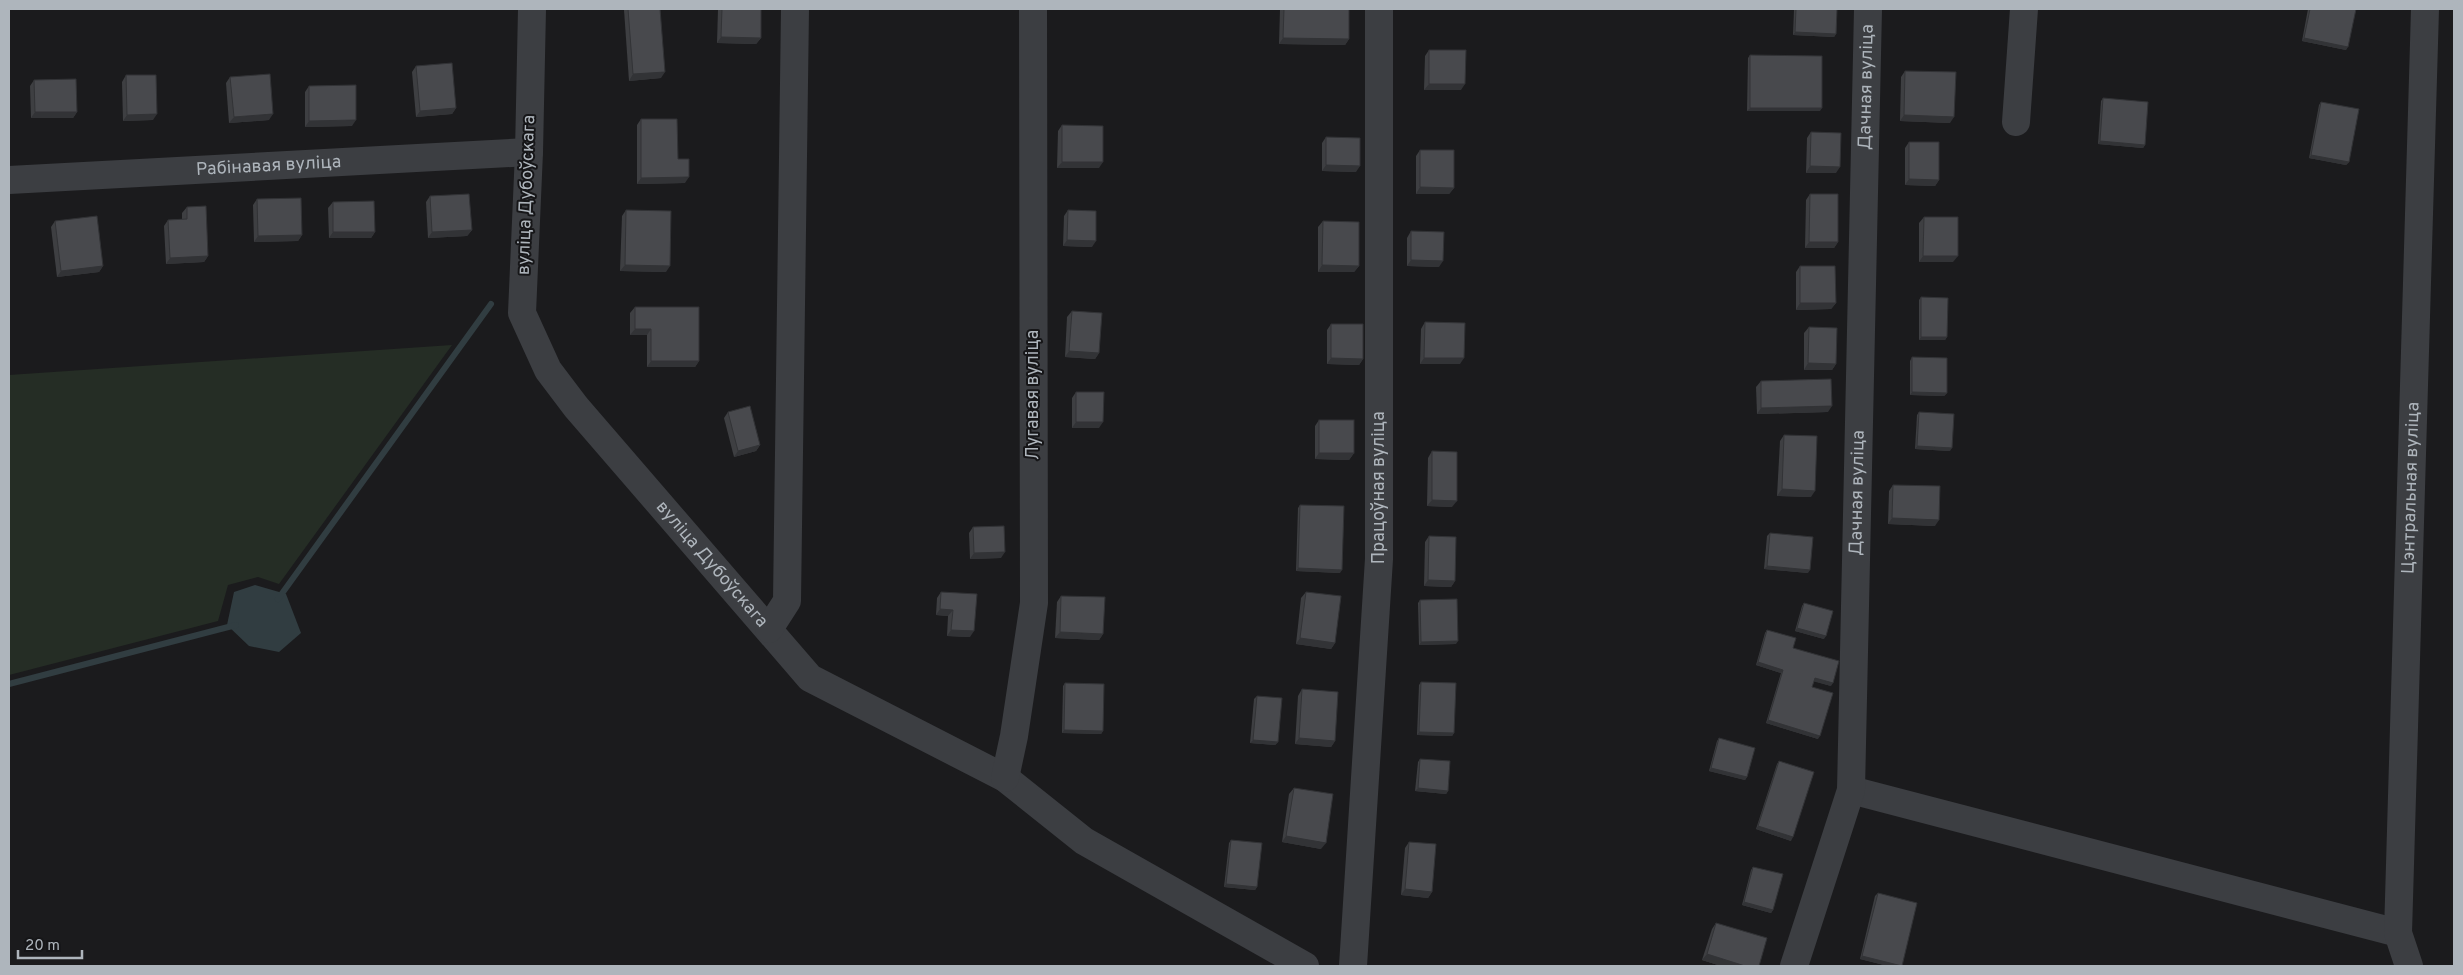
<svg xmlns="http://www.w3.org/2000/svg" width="2463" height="975" font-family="Overpass,sans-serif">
<rect width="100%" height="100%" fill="#1b1b1d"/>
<!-- green -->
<polygon fill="#252d25" points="452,345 279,584 258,577 228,585 218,621 9,675 9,375"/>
<!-- water -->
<polygon fill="#313d41" points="255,585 286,594 301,633 279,652 249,646 227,625 234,592"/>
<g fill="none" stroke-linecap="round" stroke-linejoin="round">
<!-- stream -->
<g stroke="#313d41" stroke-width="6">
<polyline points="278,599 491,304"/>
<polyline points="9,684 236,625"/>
</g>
<!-- minor -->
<g stroke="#3c3e42" stroke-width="28">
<path id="s1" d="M532 9 529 152 522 313 548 370 576 407 810 678 1005 778 1084 841 1305 966"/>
<polyline points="2016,122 2024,9"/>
<path id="s2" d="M9 180 529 152"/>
<polyline points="769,629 787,601 795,9"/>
<polyline points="1005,778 1014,736 1034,603 1033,9"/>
<polyline points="1851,790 2398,933"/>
<path id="s3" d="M1353 966 1379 559V9"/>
<path id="s4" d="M1794 966 1851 790 1868 9"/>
<path id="s5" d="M2409 966 2398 933 2425 9"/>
</g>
</g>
<!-- wall -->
<g fill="#3e3f42">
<polygon points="624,9 660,9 661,78 629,81 624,10"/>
<polygon points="718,9 761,9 761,38 756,44 717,43"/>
<polygon points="1280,9 1349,9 1349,39 1345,45 1279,44"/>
<polygon points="1795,9 1837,9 1836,34 1834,37 1793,35 1794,10"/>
<polygon points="2308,9 2356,9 2346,50 2302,41"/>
<polygon points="1429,50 1461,90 1424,90 1425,56"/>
<polygon points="1750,55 1820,111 1747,111 1748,58"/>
<polygon points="416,66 456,108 452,114 416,117 412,72"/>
<polygon points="1905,71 1950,123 1900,121 1901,77"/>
<polygon points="126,75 153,120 123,121 122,82"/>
<polygon points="230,77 269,120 229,123 226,83"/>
<polygon points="34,80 77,112 73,118 31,118 30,86"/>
<polygon points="309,86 352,126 305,127 305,92"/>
<polygon points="2103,98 2145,145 2143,148 2098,144 2101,101"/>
<polygon points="2321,102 2349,162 2346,165 2309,158 2319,105"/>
<polygon points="641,119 678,159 685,183 637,184 637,125"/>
<polygon points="1062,125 1099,168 1057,168 1058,131"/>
<polygon points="1811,132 1836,173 1806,173 1807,138"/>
<polygon points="1326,137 1356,172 1322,171 1322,143"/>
<polygon points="1909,142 1939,180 1935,186 1905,185 1905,148"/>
<polygon points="1420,150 1454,188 1449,194 1416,194 1416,156"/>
<polygon points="1810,194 1838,242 1834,248 1805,248 1806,200"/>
<polygon points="430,196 472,230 467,236 428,238 426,202"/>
<polygon points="257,199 302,235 298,241 254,242 253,205"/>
<polygon points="333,202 375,232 371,238 329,238 328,208"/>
<polygon points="187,207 208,256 204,262 166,264 164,226 168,220 182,219 182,213"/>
<polygon points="626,210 666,272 620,271 622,216"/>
<polygon points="1068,210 1092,247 1063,246 1064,216"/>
<polygon points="1924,217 1953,262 1919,262 1919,223"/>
<polygon points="55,221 103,266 99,272 57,277 51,227"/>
<polygon points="1323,221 1359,266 1354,272 1318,272 1318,227"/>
<polygon points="1411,231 1439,267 1407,266 1407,238"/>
<polygon points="1800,266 1836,303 1831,309 1796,310 1796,272"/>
<polygon points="1921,297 1947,337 1945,340 1919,340 1919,300"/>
<polygon points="635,307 699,361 695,367 647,367 647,335 630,335 630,313"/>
<polygon points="1072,311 1099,353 1095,359 1065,357 1067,317"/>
<polygon points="1425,322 1460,364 1420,364 1421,329"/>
<polygon points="1331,324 1363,359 1359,365 1327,364 1327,330"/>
<polygon points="1809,327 1836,364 1832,370 1804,370 1804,333"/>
<polygon points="1912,357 1947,393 1944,396 1910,395 1910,361"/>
<polygon points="1761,381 1828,412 1757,414 1756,387"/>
<polygon points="1076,392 1099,428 1072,428 1072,398"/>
<polygon points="728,412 760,445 756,451 734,457 724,418"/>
<polygon points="1919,412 1950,451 1915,449 1917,415"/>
<polygon points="1319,420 1354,453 1349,460 1315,459 1315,426"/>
<polygon points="1784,435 1811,497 1777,496 1780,441"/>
<polygon points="1432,451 1452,507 1427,506 1428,458"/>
<polygon points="1893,485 1935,526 1888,524 1889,491"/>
<polygon points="1300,505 1340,573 1296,571 1298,508"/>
<polygon points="973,527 1001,558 970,559 969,533"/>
<polygon points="1770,533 1808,573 1764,569 1767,536"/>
<polygon points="1429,536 1455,581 1451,587 1424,586 1425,542"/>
<polygon points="941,592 970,637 947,636 948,616 936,615 937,598"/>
<polygon points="1306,592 1335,643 1331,649 1296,644 1301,598"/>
<polygon points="1061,596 1103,634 1099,640 1055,638 1057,602"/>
<polygon points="1420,600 1456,644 1419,645 1418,603"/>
<polygon points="1804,603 1824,639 1795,631 1802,606"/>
<polygon points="1767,630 1793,648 1831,686 1814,681 1812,687 1818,739 1766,723 1781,673 1756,665 1765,633"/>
<polygon points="1421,682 1454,733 1452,736 1417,735 1419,685"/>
<polygon points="1065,683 1103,731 1101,734 1062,733 1063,686"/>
<polygon points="1302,689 1335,741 1331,747 1295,744 1298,696"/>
<polygon points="1257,696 1278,742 1275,745 1250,743 1254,699"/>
<polygon points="1719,738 1747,777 1745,780 1709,771 1717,741"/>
<polygon points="1420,759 1448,791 1446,794 1415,791 1418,762"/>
<polygon points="1779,761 1791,841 1756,829 1777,764"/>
<polygon points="1294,788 1321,849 1282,842 1289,794"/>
<polygon points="1231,840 1257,887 1255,890 1224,887 1229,843"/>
<polygon points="1409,842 1432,892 1428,898 1401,895 1405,848"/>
<polygon points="1753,867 1773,910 1771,913 1742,905 1751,870"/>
<polygon points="1878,893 1901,966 1888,966 1860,959 1875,896"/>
<polygon points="1716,923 1759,966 1721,966 1702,960 1712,929"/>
</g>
<!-- shaded-wall -->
<g fill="#323336">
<polygon points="1423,9 1447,9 1446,10 1422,10"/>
<polygon points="1795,32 1836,34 1834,37 1793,35"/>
<polygon points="721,37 761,38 756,44 717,43"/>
<polygon points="1283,38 1349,39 1345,45 1279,44"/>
<polygon points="2304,38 2348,47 2346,50 2302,41"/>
<polygon points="665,72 661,78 629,81 633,74"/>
<polygon points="1429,84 1465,84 1461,90 1424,90"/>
<polygon points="456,108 452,114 416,117 420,111"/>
<polygon points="1750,108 1822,108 1820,111 1747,111"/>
<polygon points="35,112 77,112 73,118 31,118"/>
<polygon points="157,114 153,120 123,121 127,115"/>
<polygon points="273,114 269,120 229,123 234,117"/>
<polygon points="1904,115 1954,117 1950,123 1900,121"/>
<polygon points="356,120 352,126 305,127 309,121"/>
<polygon points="2100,141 2145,145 2143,148 2098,144"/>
<polygon points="2311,155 2349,162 2346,165 2309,158"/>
<polygon points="1062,162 1103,162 1099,168 1057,168"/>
<polygon points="1326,165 1360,166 1356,172 1322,171"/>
<polygon points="1810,166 1840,167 1836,173 1806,173"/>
<polygon points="689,177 685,183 637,184 641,178"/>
<polygon points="1909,179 1939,180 1935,186 1905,185"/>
<polygon points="1420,187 1454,188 1449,194 1416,194"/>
<polygon points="472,230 467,236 428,238 432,232"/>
<polygon points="333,232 375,232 371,238 329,238"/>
<polygon points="302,235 298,241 254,242 258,236"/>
<polygon points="1067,240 1096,241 1092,247 1063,246"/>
<polygon points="1809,242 1838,242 1834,248 1805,248"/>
<polygon points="208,256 204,262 166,264 170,258"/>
<polygon points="1923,256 1958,256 1953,262 1919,262"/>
<polygon points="1411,260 1443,261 1439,267 1407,266"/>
<polygon points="625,265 670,266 666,272 620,271"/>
<polygon points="1322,265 1359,266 1354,272 1318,272"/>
<polygon points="103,266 99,272 57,277 61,271"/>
<polygon points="1800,303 1836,303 1831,309 1796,310"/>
<polygon points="635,329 651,329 647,335 630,335"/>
<polygon points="1921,337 1947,337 1945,340 1919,340"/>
<polygon points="1069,351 1099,353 1095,359 1065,357"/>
<polygon points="1331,358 1363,359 1359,365 1327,364"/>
<polygon points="1424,358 1464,358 1460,364 1420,364"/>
<polygon points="651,361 699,361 695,367 647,367"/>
<polygon points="1808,363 1836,364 1832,370 1804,370"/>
<polygon points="1912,392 1947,393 1944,396 1910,395"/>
<polygon points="1832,406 1828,412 1757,414 1761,408"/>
<polygon points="1076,422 1103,422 1099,428 1072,428"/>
<polygon points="760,445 756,451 734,457 738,451"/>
<polygon points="1917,446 1952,448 1950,451 1915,449"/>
<polygon points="1319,453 1354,453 1349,460 1315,459"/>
<polygon points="1782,489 1815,491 1811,497 1777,496"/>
<polygon points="1432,500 1457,501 1452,507 1427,506"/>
<polygon points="1892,518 1939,520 1935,526 1888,524"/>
<polygon points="1005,552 1001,558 970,559 974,553"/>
<polygon points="1767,566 1810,570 1808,573 1764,569"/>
<polygon points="1298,568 1342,570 1340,573 1296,571"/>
<polygon points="1428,580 1455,581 1451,587 1424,586"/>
<polygon points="940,609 953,610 948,616 936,615"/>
<polygon points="1797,628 1826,636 1824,639 1795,631"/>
<polygon points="951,630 974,631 970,637 947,636"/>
<polygon points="1060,632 1103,634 1099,640 1055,638"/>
<polygon points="1300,638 1335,643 1331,649 1296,644"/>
<polygon points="1458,641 1456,644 1419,645 1421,642"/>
<polygon points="1758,662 1783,670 1781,673 1756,665"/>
<polygon points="1815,678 1833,683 1831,686 1812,681"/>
<polygon points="1768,720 1820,736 1818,739 1766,723"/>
<polygon points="1064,730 1103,731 1101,734 1062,733"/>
<polygon points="1419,732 1454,733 1452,736 1417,735"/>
<polygon points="1299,738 1335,741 1331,747 1295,744"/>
<polygon points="1253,740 1278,742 1275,745 1250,743"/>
<polygon points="1711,768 1747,777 1745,780 1709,771"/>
<polygon points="1418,788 1448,791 1446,794 1415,791"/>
<polygon points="1758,826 1793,837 1791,841 1756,829"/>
<polygon points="1286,836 1326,843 1321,849 1282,842"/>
<polygon points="1226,884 1257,887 1255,890 1224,887"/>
<polygon points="1405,889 1432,892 1428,898 1401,895"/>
<polygon points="1744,902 1773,910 1771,913 1742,905"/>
<polygon points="1707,954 1745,966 1721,966 1702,960"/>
<polygon points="1862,956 1901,966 1888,966 1860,959"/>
</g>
<!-- building -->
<g fill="#48494d" stroke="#323336">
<polygon points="628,9 660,9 665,72 633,74"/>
<polygon points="722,9 761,9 761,38 721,37"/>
<polygon points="1284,9 1349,9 1349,39 1283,38"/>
<polygon points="1796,9 1837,9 1836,34 1795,32"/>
<polygon points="2310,9 2356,9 2348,47 2304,38"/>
<polygon points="1429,50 1466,50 1465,84 1429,84"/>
<polygon points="1750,55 1822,56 1822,108 1750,108"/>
<polygon points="452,63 456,108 420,111 416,66"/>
<polygon points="1905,71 1956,72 1954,117 1904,115"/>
<polygon points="270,74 273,114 234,117 230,77"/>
<polygon points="126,75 156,75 157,114 127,115"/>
<polygon points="76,79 77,112 35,112 34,80"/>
<polygon points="356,85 356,120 309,121 309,86"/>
<polygon points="2103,98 2148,102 2145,145 2100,141"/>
<polygon points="2321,102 2359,109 2349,162 2311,155"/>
<polygon points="641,119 677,119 678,159 689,159 689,177 641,178"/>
<polygon points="1062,125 1103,126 1103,162 1062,162"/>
<polygon points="1811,132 1841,133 1840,167 1810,166"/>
<polygon points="1326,137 1360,138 1360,166 1326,165"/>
<polygon points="1909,142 1939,142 1939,180 1909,179"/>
<polygon points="1420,150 1454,150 1454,188 1420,187"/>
<polygon points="469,194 472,230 432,232 430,196"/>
<polygon points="1810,194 1838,194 1838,242 1809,242"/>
<polygon points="301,198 302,235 258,236 257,199"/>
<polygon points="374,201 375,232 333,232 333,202"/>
<polygon points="206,206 208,256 170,258 168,220 187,219 187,207"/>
<polygon points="626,210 671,211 670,266 625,265"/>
<polygon points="1068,210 1096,211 1096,241 1067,240"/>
<polygon points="97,216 103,266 61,271 55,221"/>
<polygon points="1924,217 1958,217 1958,256 1923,256"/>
<polygon points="1323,221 1359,222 1359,266 1322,265"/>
<polygon points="1411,231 1444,232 1443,261 1411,260"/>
<polygon points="1800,266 1835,266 1836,303 1800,303"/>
<polygon points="1921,297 1948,298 1947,337 1921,337"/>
<polygon points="635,307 699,307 699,361 651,361 651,329 635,329"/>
<polygon points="1072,311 1102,313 1099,353 1069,351"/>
<polygon points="1425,322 1465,323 1464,358 1424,358"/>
<polygon points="1331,324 1363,324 1363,359 1331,358"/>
<polygon points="1809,327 1837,328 1836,364 1808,363"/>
<polygon points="1912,357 1947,358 1947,393 1912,392"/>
<polygon points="1831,379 1832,406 1761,408 1761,381"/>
<polygon points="1076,392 1104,392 1103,422 1076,422"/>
<polygon points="750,406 760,445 738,451 728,412"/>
<polygon points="1919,412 1954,414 1952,448 1917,446"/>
<rect x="1319" y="420" width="35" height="33"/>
<polygon points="1784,435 1817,436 1815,491 1782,489"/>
<polygon points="1432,451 1457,452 1457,501 1432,500"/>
<polygon points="1893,485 1940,486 1939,520 1892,518"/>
<polygon points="1300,505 1344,506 1342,570 1298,568"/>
<polygon points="1004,526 1005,552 974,553 973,527"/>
<polygon points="1770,533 1813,537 1810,570 1767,566"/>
<polygon points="1429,536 1456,537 1455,581 1428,580"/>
<polygon points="941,592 977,594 974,631 951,630 953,610 940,609"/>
<polygon points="1306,592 1341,596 1335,643 1300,638"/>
<polygon points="1061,596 1105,597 1103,634 1060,632"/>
<polygon points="1457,599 1458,641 1421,642 1420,600"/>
<polygon points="1804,603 1833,611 1826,636 1797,628"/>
<polygon points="1767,630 1796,638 1793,648 1839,661 1833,683 1815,678 1812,687 1833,693 1820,736 1768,720 1783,670 1758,662"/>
<polygon points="1421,682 1456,683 1454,733 1419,732"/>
<polygon points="1065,683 1104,684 1103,731 1064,730"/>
<polygon points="1302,689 1338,692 1335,741 1299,738"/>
<polygon points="1257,696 1282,698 1278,742 1253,740"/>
<polygon points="1719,738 1755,748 1747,777 1711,768"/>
<polygon points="1420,759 1450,761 1448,791 1418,788"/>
<polygon points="1779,761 1814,772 1793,837 1758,826"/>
<polygon points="1294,788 1333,794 1326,843 1286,836"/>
<polygon points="1231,840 1262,843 1257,887 1226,884"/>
<polygon points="1409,842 1436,844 1432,892 1405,889"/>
<polygon points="1753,867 1783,874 1773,910 1744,902"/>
<polygon points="1878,893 1917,903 1902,966 1862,956"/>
<polygon points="1716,923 1767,938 1759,966 1745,966 1707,954"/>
</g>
<g text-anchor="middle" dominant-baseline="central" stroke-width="4" stroke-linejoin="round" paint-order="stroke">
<!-- street labels -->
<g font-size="18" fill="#aeb5bc" stroke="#161618">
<text stroke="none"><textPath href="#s4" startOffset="888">Дачная вуліца</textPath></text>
<text stroke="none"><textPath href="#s2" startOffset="260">Рабінавая вуліца</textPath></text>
<text transform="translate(527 195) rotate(-88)">вуліца Дубоўскага</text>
<text transform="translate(1033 395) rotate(-90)">Лугавая вуліца</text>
<text stroke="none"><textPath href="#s3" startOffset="479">Працоўная вуліца</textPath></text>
<text stroke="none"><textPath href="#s5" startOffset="480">Цэнтральная вуліца</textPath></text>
<text stroke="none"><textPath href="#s4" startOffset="482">Дачная вуліца</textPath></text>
<text stroke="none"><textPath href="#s1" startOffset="621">вуліца Дубоўскага</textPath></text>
</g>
</g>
<!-- border -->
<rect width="2463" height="975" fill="none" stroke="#aeb5bc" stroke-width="20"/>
<!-- scale -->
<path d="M18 950v8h64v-8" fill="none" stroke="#aeb5bc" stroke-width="2.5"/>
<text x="25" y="950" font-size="15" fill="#aeb5bc" stroke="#161618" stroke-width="4" paint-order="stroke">20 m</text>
</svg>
